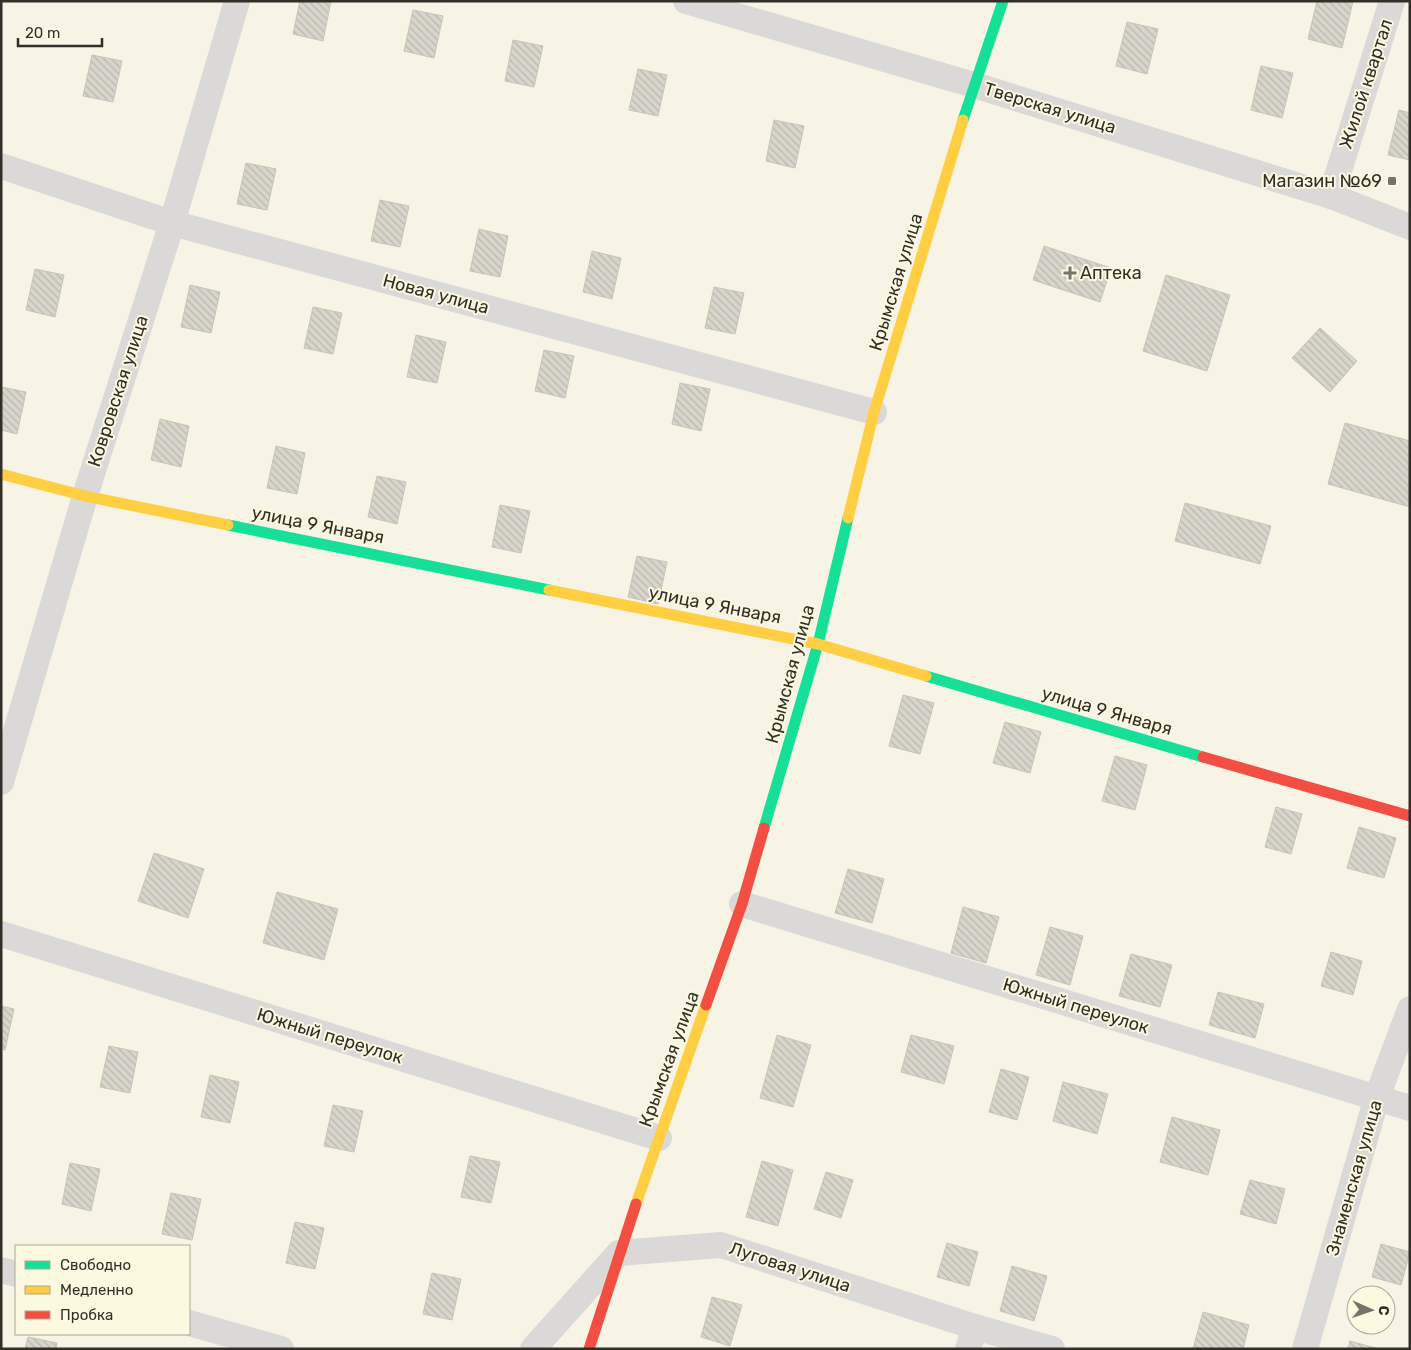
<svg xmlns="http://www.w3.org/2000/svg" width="1411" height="1350" font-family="Rubik,sans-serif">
<defs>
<pattern id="building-back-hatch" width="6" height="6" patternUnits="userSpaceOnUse" patternTransform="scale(1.25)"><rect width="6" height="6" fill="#d8d6cb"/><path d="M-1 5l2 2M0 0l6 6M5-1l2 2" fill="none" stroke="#bab8ae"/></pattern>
</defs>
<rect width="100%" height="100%" fill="#f7f4e6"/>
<!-- building -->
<g fill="url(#building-back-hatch)" stroke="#c6c3b9">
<polygon points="300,1 331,1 323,41 293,34"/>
<polygon points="1317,1 1353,1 1342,48 1308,39"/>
<polygon points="413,10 443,16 434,58 404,51"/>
<polygon points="1127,22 1158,29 1147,74 1116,66"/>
<polygon points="513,40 543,46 534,87 505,81"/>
<polygon points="92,55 122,61 113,102 83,96"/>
<polygon points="1261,66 1293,73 1282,118 1251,110"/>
<polygon points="638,69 667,75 658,116 629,110"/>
<polygon points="1399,110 1410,113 1410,160 1388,155"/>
<polygon points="774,120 804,126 795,168 766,161"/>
<polygon points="246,163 276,169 267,210 237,204"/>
<polygon points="380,200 409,206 400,247 371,241"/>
<polygon points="479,229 508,236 500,277 470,271"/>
<polygon points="1044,246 1111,268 1100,302 1033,280"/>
<polygon points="592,251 621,258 612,299 583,292"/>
<polygon points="35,269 64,275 55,317 26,310"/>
<polygon points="1166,275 1230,295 1207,371 1143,351"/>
<polygon points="190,285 220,292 211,333 181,327"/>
<polygon points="714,287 744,293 735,334 705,328"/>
<polygon points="313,307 342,313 333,354 304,348"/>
<polygon points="1320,328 1357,361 1330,392 1292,358"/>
<polygon points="416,335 446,342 437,383 407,377"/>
<polygon points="544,350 574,356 565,398 535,391"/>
<polygon points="680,383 710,389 701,431 672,424"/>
<polygon points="1,387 26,392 17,434 1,430"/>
<polygon points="160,419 189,426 181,467 151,460"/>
<polygon points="1345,423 1410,441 1410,507 1328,484"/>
<polygon points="276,446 305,453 297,494 267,488"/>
<polygon points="377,476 406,482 397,524 368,517"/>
<polygon points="1185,503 1271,526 1260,564 1175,541"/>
<polygon points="500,505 530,511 521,553 492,547"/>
<polygon points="637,556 667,562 658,604 628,597"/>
<polygon points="903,695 934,703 920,754 889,746"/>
<polygon points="1005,722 1041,732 1030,773 993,763"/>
<polygon points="1115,756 1147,765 1135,810 1102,801"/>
<polygon points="1276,807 1302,814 1291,854 1265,847"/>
<polygon points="1359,827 1396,838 1384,878 1347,868"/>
<polygon points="154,853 204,869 188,918 138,901"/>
<polygon points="848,869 884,879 872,923 835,913"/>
<polygon points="277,892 338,909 324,960 263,943"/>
<polygon points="963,907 999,917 986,963 951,953"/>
<polygon points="1050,927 1083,936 1070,985 1036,975"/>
<polygon points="1331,952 1362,961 1353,995 1321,986"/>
<polygon points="1131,954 1172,965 1160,1007 1119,996"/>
<polygon points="1218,992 1264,1004 1255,1038 1209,1025"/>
<polygon points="1,1006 14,1009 5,1050 1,1049"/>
<polygon points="777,1035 811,1045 793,1107 760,1098"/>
<polygon points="911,1035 954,1046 944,1084 901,1072"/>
<polygon points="109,1046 138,1052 130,1093 100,1087"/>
<polygon points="1001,1069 1029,1077 1017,1120 989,1112"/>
<polygon points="210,1075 239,1082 230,1123 201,1117"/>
<polygon points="1063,1082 1108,1094 1097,1134 1053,1121"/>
<polygon points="333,1105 363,1111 354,1152 324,1146"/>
<polygon points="1172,1117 1220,1130 1208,1175 1160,1162"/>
<polygon points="470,1156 500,1162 491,1203 461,1197"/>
<polygon points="762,1161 793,1170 778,1226 746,1217"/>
<polygon points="70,1163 100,1169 91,1211 62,1204"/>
<polygon points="826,1172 853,1180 841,1218 814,1209"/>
<polygon points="1250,1180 1285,1189 1276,1224 1240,1214"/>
<polygon points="171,1193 201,1199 192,1240 162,1234"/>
<polygon points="295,1222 324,1228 315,1269 286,1263"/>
<polygon points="947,1243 978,1252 969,1286 937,1277"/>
<polygon points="1381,1244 1410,1252 1401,1285 1372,1277"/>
<polygon points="1012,1266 1047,1276 1034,1321 1000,1311"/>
<polygon points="432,1273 461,1279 452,1320 423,1314"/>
<polygon points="712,1297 742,1305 730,1346 701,1337"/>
<polygon points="1203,1312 1249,1325 1243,1349 1193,1349"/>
<polygon points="28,1337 57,1343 56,1349 25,1349"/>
<polygon points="1350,1341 1379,1349 1348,1349"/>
</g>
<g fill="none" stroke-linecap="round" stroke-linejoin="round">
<!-- street -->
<g stroke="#dbd9d7" stroke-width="26">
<polyline points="686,1 974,85 1331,196 1410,227"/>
<polyline points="1,166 172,223 874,412"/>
<polyline points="1331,196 1392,1"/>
<polyline points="1,782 85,496 172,223 237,1"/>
<polyline points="742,904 1410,1108"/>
<polyline points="1,934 659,1138"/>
<polyline points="1,1270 16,1274"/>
<polyline points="189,1323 281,1349"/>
<polyline points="533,1349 619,1253 721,1245 975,1327 1052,1349"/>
<polyline points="968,1349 975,1327"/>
<polyline points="1305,1349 1377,1097 1410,1009"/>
</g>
<!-- fast -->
<g stroke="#16e098" stroke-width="11">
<polyline points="963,120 1003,1"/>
<polyline points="228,525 549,590"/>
<polyline points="926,676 1203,757"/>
<polyline points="764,828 818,644 848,518"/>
</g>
<!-- slow -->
<g stroke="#ffcf43" stroke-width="11">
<polyline points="1,474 85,496 228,525"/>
<polyline points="848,518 874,412 963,120"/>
<polyline points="549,590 818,644 926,676"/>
<polyline points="636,1204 706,1005"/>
</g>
<!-- jam -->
<g stroke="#f24e42" stroke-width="11">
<polyline points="1203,757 1410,816"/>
<polyline points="706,1005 742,904 764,828"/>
<polyline points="589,1349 636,1204"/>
</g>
</g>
<!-- markers -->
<g fill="#76746a" stroke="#fdf8e0" stroke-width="2">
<rect x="1387" y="176" width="10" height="10" rx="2.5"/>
<path d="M1067.5 265.5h5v5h5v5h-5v5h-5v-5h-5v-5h5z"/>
</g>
<g text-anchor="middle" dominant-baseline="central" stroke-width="4" stroke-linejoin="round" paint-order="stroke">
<!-- street labels -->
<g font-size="18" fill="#312f27" stroke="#fdf8e0">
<text transform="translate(1366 84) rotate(-72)">Жилой квартал</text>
<text transform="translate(1050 108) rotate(17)">Тверская улица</text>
<text transform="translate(896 282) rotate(-73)">Крымская улица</text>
<text transform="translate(436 294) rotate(15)">Новая улица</text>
<text transform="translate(118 391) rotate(-72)">Ковровская улица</text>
<text transform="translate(318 525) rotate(11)">улица 9 Января</text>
<text transform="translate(715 605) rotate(11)">улица 9 Января</text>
<text transform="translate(790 674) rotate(-75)">Крымская улица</text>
<text transform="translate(1107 711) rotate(16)">улица 9 Января</text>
<text transform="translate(1076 1006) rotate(17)">Южный переулок</text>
<text transform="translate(330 1036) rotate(17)">Южный переулок</text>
<text transform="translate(669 1059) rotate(-70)">Крымская улица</text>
<text transform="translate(1354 1178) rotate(-74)">Знаменская улица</text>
<text transform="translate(790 1267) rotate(18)">Луговая улица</text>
</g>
<!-- poi labels -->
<g font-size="18" fill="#312f27" stroke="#fdf8e0" text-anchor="end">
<text x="1382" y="181">Магазин №69</text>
<text x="1080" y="273" text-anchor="start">Аптека</text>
</g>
</g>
<!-- border -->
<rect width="1411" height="1350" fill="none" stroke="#312f27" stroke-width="5"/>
<!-- legend -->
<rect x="15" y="1245" width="175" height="90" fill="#fdf8e0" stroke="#aba896"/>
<rect x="25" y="1261" width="25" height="8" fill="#16e098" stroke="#aba896"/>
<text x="60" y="1270" font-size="15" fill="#312f27">Свободно</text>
<rect x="25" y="1286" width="25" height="8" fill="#ffcf43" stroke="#aba896"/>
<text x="60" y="1295" font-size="15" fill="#312f27">Медленно</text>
<rect x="25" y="1311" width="25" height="8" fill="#f24e42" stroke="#aba896"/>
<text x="60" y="1320" font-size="15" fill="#312f27">Пробка</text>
<!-- north arrow -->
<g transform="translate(1371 1310) rotate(92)"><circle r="24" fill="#fdf8e0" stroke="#aba896"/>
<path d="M0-4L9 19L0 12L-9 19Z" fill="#76746a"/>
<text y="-8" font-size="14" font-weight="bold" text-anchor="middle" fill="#312f27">С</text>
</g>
<!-- scale -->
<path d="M18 38v8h84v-8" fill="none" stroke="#312f27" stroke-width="2.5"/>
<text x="25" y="38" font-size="15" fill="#312f27" stroke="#fdf8e0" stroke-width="4" paint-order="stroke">20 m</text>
</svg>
